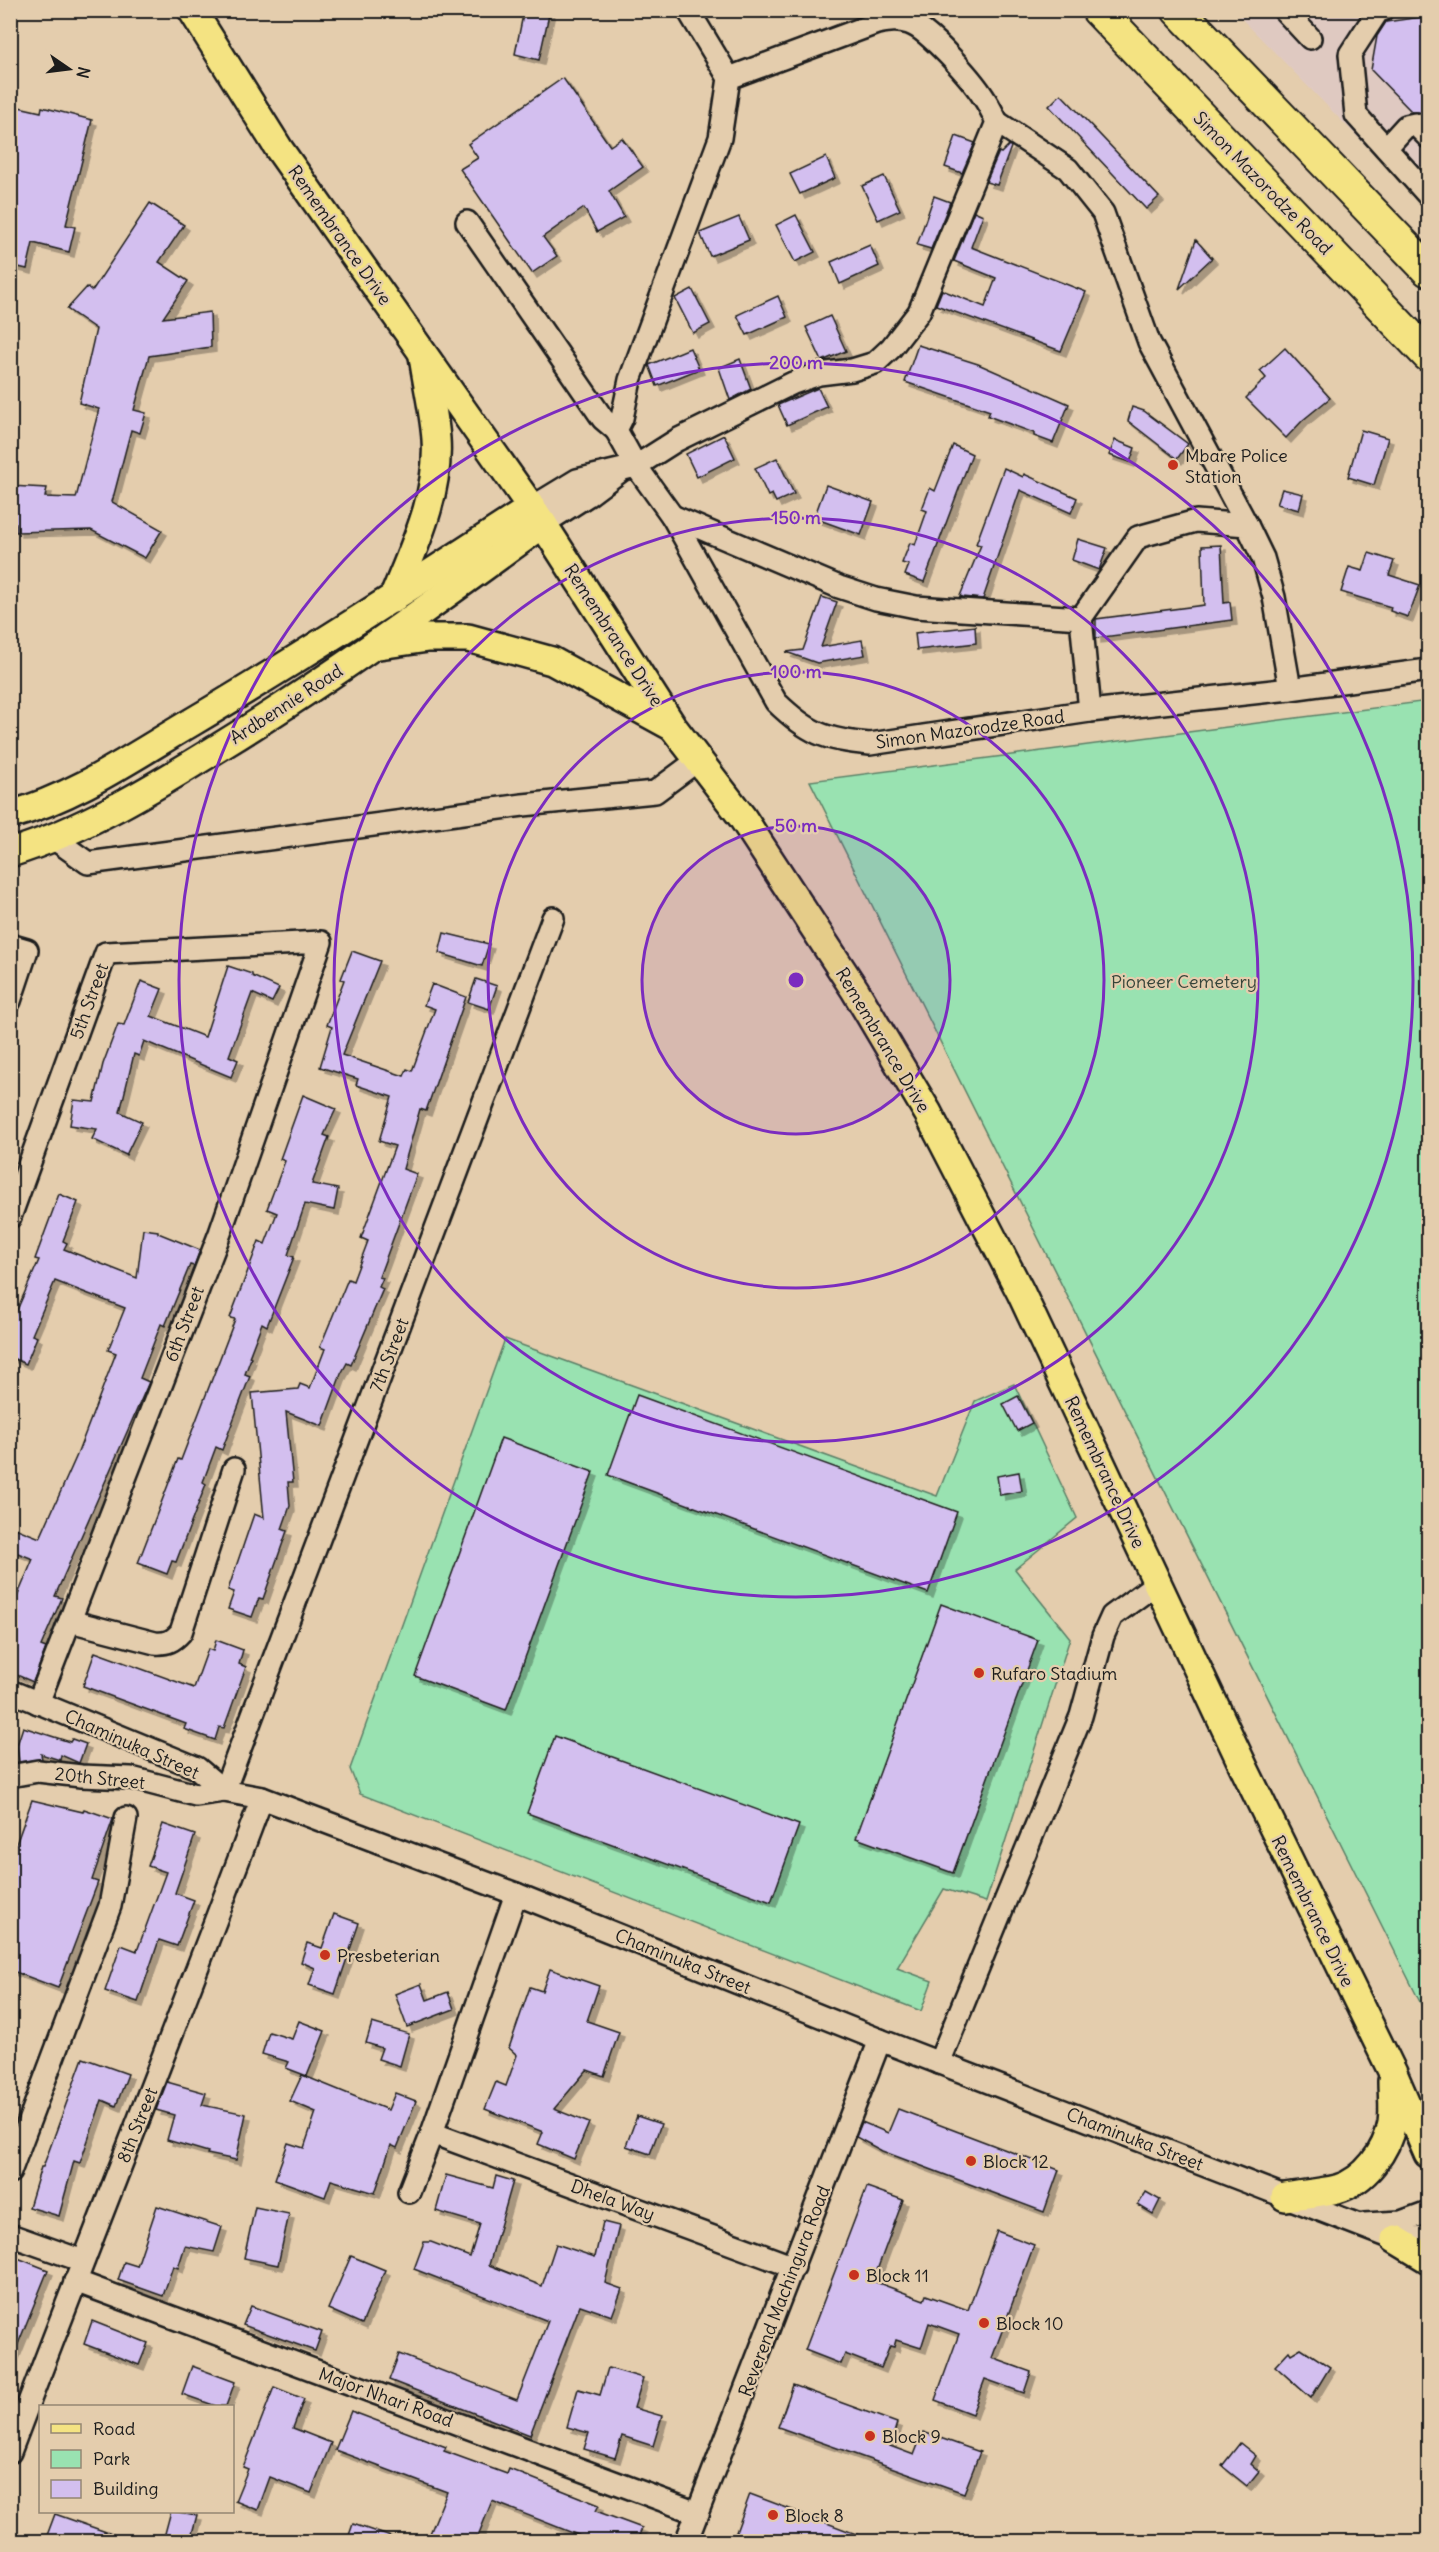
<svg xmlns="http://www.w3.org/2000/svg" width="1439" height="2552" font-family="Delius,sans-serif">
<defs>
<filter id="shadow"><feDropShadow dx="5" dy="5" stdDeviation="0" flood-color="#0004"/></filter>
</defs>
<rect width="100%" height="100%" fill="#e4cdad"/>
<filter id="ink" filterUnits="userSpaceOnUse"><feTurbulence type="fractalNoise" baseFrequency=".0167" numOctaves="2"/><feDisplacementMap in="SourceGraphic" scale="12" xChannelSelector="R" yChannelSelector="G"/><feConvolveMatrix kernelMatrix="1 2 1 2 8 2 1 2 1" color-interpolation-filters="sRGB"/></filter>
<g filter="url(#ink)">
<!-- built -->
<polygon fill="#dfc9c1" points="1234,11 1428,11 1428,209"/>
<!-- green -->
<g fill="#99e2b1" stroke="#5a7f66" stroke-width="1.5">
<polygon points="1428,701 1428,2018 810,781"/>
<polygon points="505,1339 937,1496 975,1401 1014,1384 1077,1518 1015,1569 1070,1638 986,1902 944,1889 897,1968 932,1981 921,2011 360,1794 350,1769"/>
</g>
<!-- building -->
<g fill="#d3bfef" stroke="#1c1c1c" stroke-width="1.5" filter="url(#shadow)">
<polygon points="524,10 550,10 539,60 515,54"/>
<polygon points="1428,16 1428,119 1419,112 1412,112 1371,70 1377,36 1386,22"/>
<polygon points="563,78 610,146 622,138 643,167 609,191 624,217 597,232 584,208 543,237 557,256 532,273 460,169 478,158 468,144"/>
<polygon points="1061,94 1159,197 1146,209 1049,106"/>
<polygon points="10,105 41,112 42,107 92,120 66,225 75,227 69,252 33,243 27,269 10,265"/>
<polygon points="956,136 975,143 962,173 945,167"/>
<polygon points="1009,145 1011,147 997,185 986,182 999,152 1001,153"/>
<polygon points="826,157 835,178 800,194 790,174"/>
<polygon points="884,176 900,210 878,220 862,186"/>
<polygon points="934,196 950,202 931,249 917,245"/>
<polygon points="150,203 184,225 159,262 188,281 163,318 210,312 211,347 149,356 134,410 146,413 140,433 131,430 112,502 162,530 145,558 91,530 16,532 16,524 10,525 10,486 47,488 45,497 76,498 99,409 79,403 96,329 67,309 87,287 92,291"/>
<polygon points="974,211 983,215 971,247 1086,292 1061,351 936,305 942,290 985,307 996,278 954,261"/>
<polygon points="796,215 815,252 795,262 776,225"/>
<polygon points="739,217 749,240 710,256 700,233"/>
<polygon points="1196,240 1212,258 1179,289"/>
<polygon points="870,245 879,266 840,284 831,262"/>
<polygon points="692,289 710,324 693,333 675,298"/>
<polygon points="778,296 787,317 747,335 737,315"/>
<polygon points="830,316 846,351 822,361 806,327"/>
<polygon points="918,345 978,364 1069,404 1053,443 1034,436 1034,433 988,416 990,411 905,382"/>
<polygon points="690,348 699,369 657,386 649,365"/>
<polygon points="1285,348 1330,398 1303,420 1286,438 1246,398 1266,378 1260,371"/>
<polygon points="740,359 751,389 730,400 719,368"/>
<polygon points="818,388 827,407 787,425 778,405"/>
<polygon points="1132,407 1144,411 1188,444 1177,459 1128,421"/>
<polygon points="1361,430 1388,438 1374,485 1348,477"/>
<polygon points="724,435 735,458 697,477 686,454"/>
<polygon points="1115,440 1135,448 1130,462 1109,455"/>
<polygon points="953,445 972,454 924,582 905,575 909,565 902,563 910,543 915,545 927,511 922,509 930,488 935,491"/>
<polygon points="777,458 794,494 776,502 772,494 768,496 755,468"/>
<polygon points="1004,468 1023,477 1024,474 1077,498 1071,513 1020,490 983,599 963,597 960,596 981,545 976,544"/>
<polygon points="826,485 873,502 861,535 814,518"/>
<polygon points="1282,489 1303,494 1299,510 1277,504"/>
<polygon points="1078,539 1107,548 1099,570 1072,560"/>
<polygon points="1221,545 1224,603 1230,602 1232,620 1096,638 1096,619 1204,605 1202,546"/>
<polygon points="1369,553 1394,561 1389,575 1420,585 1408,617 1390,611 1391,607 1341,592 1349,567 1363,571"/>
<polygon points="822,597 837,602 821,647 862,640 865,655 817,663 786,652 803,650"/>
<polygon points="975,626 976,643 917,650 915,633"/>
<polygon points="444,933 489,944 482,966 439,953"/>
<polygon points="352,951 380,961 342,1055 404,1076 407,1069 412,1071 435,1009 424,1005 432,984 466,997 426,1111 420,1109 403,1169 417,1174 379,1277 383,1278 379,1287 383,1289 351,1365 347,1363 341,1374 322,1426 286,1412 293,1482 288,1482 290,1506 282,1529 287,1531 263,1599 259,1598 252,1617 228,1609 234,1592 228,1590 254,1514 264,1518 252,1393 298,1389 300,1384 310,1388 325,1349 320,1347 348,1279 353,1281 368,1241 361,1238 395,1146 379,1141 392,1097 356,1085 358,1079 320,1067 332,1027 327,1025 344,980 341,979"/>
<polygon points="228,966 252,974 252,976 279,988 272,1002 252,993 229,1056 238,1060 231,1077 144,1041 139,1056 134,1054 120,1112 142,1122 126,1155 92,1139 97,1129 70,1125 74,1100 94,1102 103,1064 118,1024 124,1025 141,981 162,989 151,1016 205,1037"/>
<polygon points="476,979 497,986 489,1009 468,1002"/>
<polygon points="303,1095 336,1109 324,1135 329,1137 312,1184 338,1189 334,1210 305,1204 288,1255 294,1257 267,1326 262,1323 249,1357 251,1358 245,1374 250,1376 222,1450 216,1447 203,1482 206,1484 176,1562 172,1561 167,1574 138,1563 178,1459 181,1460 235,1319 230,1318 259,1241 265,1244 277,1213 267,1209 285,1161 280,1159"/>
<polygon points="59,1194 78,1202 63,1241 67,1243 64,1249 137,1278 143,1229 158,1231 158,1233 200,1250 194,1266 190,1265 165,1326 161,1324 140,1378 149,1382 55,1596 62,1598 41,1646 46,1648 33,1682 10,1672 10,1614 33,1559 10,1550 10,1526 40,1538 77,1455 116,1353 108,1350 125,1308 55,1281 32,1335 37,1337 26,1364 10,1357 10,1326 39,1260 35,1259"/>
<polygon points="637,1395 957,1512 928,1593 608,1475"/>
<polygon points="1018,1396 1032,1423 1017,1431 1003,1404"/>
<polygon points="501,1438 593,1472 506,1710 415,1676"/>
<polygon points="1019,1472 1022,1491 1000,1495 997,1476"/>
<polygon points="941,1604 1038,1640 953,1873 856,1838"/>
<polygon points="216,1640 243,1650 239,1664 246,1667 224,1728 219,1727 215,1740 184,1729 186,1724 83,1686 95,1652 194,1688 208,1649 213,1651"/>
<polygon points="23,1727 70,1742 72,1739 86,1744 79,1763 61,1755 60,1760 41,1754 42,1759 19,1762 17,1745"/>
<polygon points="555,1736 799,1825 771,1902 527,1813"/>
<polygon points="32,1800 83,1812 84,1809 113,1819 92,1880 98,1882 58,1988 10,1970 10,1861"/>
<polygon points="163,1824 195,1835 175,1893 194,1900 177,1946 159,1940 138,2002 105,1991 121,1945 137,1951 166,1872 148,1866"/>
<polygon points="334,1914 359,1923 335,1994 309,1985 315,1968 301,1962 307,1943 322,1948"/>
<polygon points="550,1969 599,1986 587,2021 619,2032 604,2076 587,2070 554,2109 589,2123 574,2159 538,2144 543,2132 485,2109 496,2082 506,2086 517,2055 509,2048 530,1987 542,1991"/>
<polygon points="421,1984 427,2000 448,1992 454,2009 407,2027 395,1994"/>
<polygon points="299,2021 325,2031 307,2076 286,2068 289,2062 262,2054 269,2032 292,2039"/>
<polygon points="372,2023 409,2034 400,2066 378,2059 382,2048 366,2043"/>
<polygon points="83,2058 128,2074 116,2106 102,2100 80,2163 74,2161 59,2216 29,2207 41,2167 43,2167"/>
<polygon points="302,2075 388,2110 395,2093 416,2101 397,2148 391,2145 375,2193 331,2180 325,2197 275,2179 288,2143 304,2148 316,2112 290,2101"/>
<polygon points="167,2082 206,2093 202,2105 246,2114 236,2160 207,2154 208,2152 167,2140 174,2115 156,2110"/>
<polygon points="898,2109 1059,2170 1044,2212 882,2151 856,2137 862,2122 888,2133"/>
<polygon points="637,2116 661,2124 650,2154 626,2146"/>
<polygon points="446,2175 493,2188 496,2176 513,2181 489,2265 542,2286 556,2244 595,2257 603,2222 619,2226 605,2283 622,2289 612,2316 580,2305 530,2435 389,2380 399,2354 517,2400 548,2321 414,2269 424,2242 431,2242 470,2257 480,2224 436,2211"/>
<polygon points="867,2187 903,2200 873,2281 924,2300 926,2295 968,2310 997,2231 1034,2245 992,2358 1031,2372 1024,2393 985,2379 972,2414 935,2400 959,2334 929,2323 921,2348 896,2340 894,2347 890,2346 881,2368 845,2354 841,2364 805,2350"/>
<polygon points="1146,2192 1160,2200 1153,2214 1138,2205"/>
<polygon points="157,2206 222,2227 214,2252 185,2246 178,2268 173,2266 163,2296 118,2280 124,2262 137,2266"/>
<polygon points="255,2207 289,2214 278,2265 244,2258"/>
<polygon points="10,2255 48,2270 12,2359 10,2359"/>
<polygon points="351,2256 385,2270 362,2324 328,2309"/>
<polygon points="251,2306 322,2332 315,2351 243,2325"/>
<polygon points="92,2321 148,2343 139,2365 84,2344"/>
<polygon points="1301,2348 1330,2367 1311,2398 1275,2366 1289,2351 1291,2354"/>
<polygon points="192,2366 235,2382 226,2406 216,2406 182,2394"/>
<polygon points="608,2368 643,2378 634,2408 662,2416 653,2446 622,2436 615,2458 584,2449 589,2433 567,2427 578,2389 600,2395"/>
<polygon points="793,2385 897,2423 890,2446 914,2455 923,2432 980,2452 964,2493 778,2427"/>
<polygon points="274,2387 304,2399 293,2428 331,2443 311,2493 270,2477 258,2510 235,2501 248,2469 243,2467"/>
<polygon points="351,2411 446,2447 444,2451 507,2474 509,2469 599,2505 596,2511 642,2528 637,2541 593,2541 492,2501 476,2541 427,2541 447,2492 335,2450"/>
<polygon points="1240,2443 1256,2456 1251,2464 1259,2471 1247,2486 1222,2466"/>
<polygon points="750,2494 872,2540 871,2541 752,2541 735,2535"/>
<polygon points="171,2511 197,2515 190,2541 163,2541"/>
<polygon points="55,2514 126,2539 125,2541 54,2541 46,2538"/>
<polygon points="353,2524 397,2539 396,2541 347,2541"/>
</g>
<g fill="none" stroke-linecap="round" stroke-linejoin="round">
<!-- minor casing -->
<g stroke="#1c1c1c" stroke-width="26">
<g id="minor">
<path d="M688 10 729 78 720 138 630 380 622 418 616 430 636 466 677 440 793 383 819 374 852 370 875 363 891 348 919 312 997 122C993 114 989 105 984 98 972 79 928 29 909 23 897 19 888 21 877 23L729 78"/>
<polyline points="1284,10 1310,38"/>
<polyline points="1382,10 1378,11 1350,54 1356,115 1428,195"/>
<polyline points="997,122 1068,169 1103,213 1149,342 1247,525"/>
<polyline points="1386,148 1406,126 1415,124 1428,137"/>
<polyline points="467,222 603,419 616,430"/>
<path d="M531 508 577 480 636 466 672 516 776 702C808 733 825 740 870 744L1090 711 1290 689 1428 670"/>
<polyline points="672,516 839,587 876,599 916,607 1081,618 1090,711"/>
<polyline points="543,524 587,496 619,472"/>
<polyline points="1081,618 1138,537 1196,521 1247,525 1263,558 1274,597 1290,689"/>
<polyline points="53,838 88,863 523,805 655,792 698,760"/>
<polyline points="10,945 27,950 10,1001"/>
<polyline points="10,1217 106,953 321,942 220,1233 38,1703"/>
<path d="M70 1621 155 1643C167 1644 173 1641 181 1632L234 1469"/>
<polyline points="10,1691 197,1768 224,1791 262,1798 516,1894 880,2040 1395,2239 1428,2237"/>
<polyline points="10,1776 38,1771 81,1776 131,1778 196,1795 224,1791 553,918"/>
<polyline points="939,2063 1081,1716 1103,1636 1112,1616 1157,1583"/>
<polyline points="432,2133 794,2267"/>
<polyline points="10,2172 110,1906 126,1818"/>
<polyline points="409,2192 432,2133 516,1894"/>
<polyline points="1364,2224 1401,2222 1428,2212"/>
<polyline points="10,2235 83,2261"/>
<polyline points="75,2281 697,2513"/>
<path d="M10 2452C93 2234 180 2017 262 1798"/>
<polyline points="686,2542 880,2040"/>
</g>
</g>
<!-- major casing -->
<g stroke="#1c1c1c" stroke-width="32">
<g id="major">
<polyline points="192,10 279,149 543,524 673,727 742,817 855,990 928,1113 1021,1293 1246,1772 1393,2073 1428,2154"/>
<path d="M393 599C413 549 440 495 436 439 434 412 427 384 423 356"/>
<polyline points="379,645 428,638 468,638 552,661 669,725"/>
<path d="M10 815C76 797 134 756 192 722 307 654 419 581 531 508"/>
<path d="M10 853C85 830 155 787 221 746 332 678 437 601 543 524"/>
<path d="M1285 2197C1302 2194 1320 2193 1337 2189 1365 2181 1387 2151 1392 2123 1394 2110 1392 2094 1392 2081"/>
<polyline points="1395,2239 1428,2259"/>
</g>
</g>
<!-- highway casing -->
<g stroke="#1c1c1c" stroke-width="36">
<g id="highway">
<polyline points="1098,10 1428,355"/>
<polyline points="1178,10 1428,270"/>
</g>
</g>
<!-- minor -->
<use href="#minor" stroke="#e4cdad" stroke-width="21"/>
<!-- major -->
<use href="#major" stroke="#f4e382" stroke-width="27"/>
<!-- highway -->
<use href="#highway" stroke="#f4e382" stroke-width="32"/>
</g>
</g>
<!-- distance rings -->
<circle cx="796" cy="980" r="154" fill="#7b2cbf" fill-opacity=".12"/>
<g fill="none" stroke="#7b2cbf" stroke-width="3">
<circle cx="796" cy="980" r="154"/>
<circle cx="796" cy="980" r="308"/>
<circle cx="796" cy="980" r="462"/>
<circle cx="796" cy="980" r="617"/>
</g>
<!-- markers -->
<g fill="#c8321e" stroke="#e4cdad" stroke-width="2">
<circle cx="1173" cy="465" r="6"/>
<circle cx="979" cy="1673" r="6"/>
<circle cx="325" cy="1955" r="6"/>
<circle cx="971" cy="2161" r="6"/>
<circle cx="854" cy="2275" r="6"/>
<circle cx="984" cy="2323" r="6"/>
<circle cx="870" cy="2436" r="6"/>
<circle cx="773" cy="2515" r="6"/>
</g>
<g text-anchor="middle" dominant-baseline="central" stroke-width="4.5" stroke-linejoin="round" paint-order="stroke">
<!-- street labels -->
<g font-size="18" fill="#1c1c1c" stroke="#e4cdad">
<text transform="translate(1263 183) rotate(46)">Simon Mazorodze Road</text>
<text transform="translate(340 235) rotate(55)">Remembrance Drive</text>
<text transform="translate(614 635) rotate(57)">Remembrance Drive</text>
<text transform="translate(286 704) rotate(-33)">Ardbennie Road</text>
<text transform="translate(970 729) rotate(-8)">Simon Mazorodze Road</text>
<text transform="translate(89 1001) rotate(-70)">5th Street</text>
<text transform="translate(883 1040) rotate(59)">Remembrance Drive</text>
<text transform="translate(184 1324) rotate(-69)">6th Street</text>
<text transform="translate(389 1355) rotate(-69)">7th Street</text>
<text transform="translate(1105 1472) rotate(65)">Remembrance Drive</text>
<text transform="translate(132 1744) rotate(24)">Chaminuka Street</text>
<text transform="translate(100 1778) rotate(6)">20th Street</text>
<text transform="translate(1313 1911) rotate(64)">Remembrance Drive</text>
<text transform="translate(683 1961) rotate(22)">Chaminuka Street</text>
<text transform="translate(137 2125) rotate(-68)">8th Street</text>
<text transform="translate(1135 2139) rotate(21)">Chaminuka Street</text>
<text transform="translate(613 2200) rotate(20)">Dhela Way</text>
<text transform="translate(784 2291) rotate(-69)">Reverend Machingura Road</text>
<text transform="translate(386 2397) rotate(20)">Major Nhari Road</text>
</g>
<!-- poi labels -->
<g font-size="18" fill="#1c1c1c" stroke="#e4cdad" text-anchor="start">
<text x="1185" y="455">Mbare Police<tspan x="1185" dy="21">Station</tspan></text>
<text x="991" y="1673">Rufaro Stadium</text>
<text x="337" y="1955">Presbeterian</text>
<text x="983" y="2161">Block 12</text>
<text x="866" y="2275">Block 11</text>
<text x="996" y="2323">Block 10</text>
<text x="882" y="2436">Block 9</text>
<text x="785" y="2515">Block 8</text>
</g>
<!-- park labels -->
<g font-size="18" fill="#35443a" stroke="#e4cdad">
<text x="1184" y="981">Pioneer Cemetery</text>
</g>
</g>
<circle cx="796" cy="980" r="9" fill="#7b2cbf" stroke="#e4cdad" stroke-width="3"/>
<g font-size="18" text-anchor="middle" font-weight="bold" fill="#7b2cbf" stroke="#e4cdad" stroke-width="4.5" stroke-linejoin="round" paint-order="stroke">
<text x="796" y="369">200 m</text>
<text x="796" y="524">150 m</text>
<text x="796" y="678">100 m</text>
<text x="796" y="832">50 m</text>
</g>
<!-- margin -->
<rect width="1439" height="2552" fill="none" stroke="#e4cdad" stroke-width="36"/>
<rect x="18" y="18" width="1403" height="2516" fill="none" stroke="#1c1c1c" stroke-width="2" filter="url(#ink)"/>
<!-- legend -->
<rect x="39" y="2405" width="195" height="108" fill="#e4cdad" stroke="#948673" stroke-width="1.5"/>
<rect x="51" y="2424" width="30" height="9" fill="#f4e382" stroke="#948673" stroke-width="1.5"/>
<text x="93" y="2435" font-size="18" fill="#1c1c1c">Road</text>
<rect x="51" y="2450" width="30" height="18" fill="#99e2b1" stroke="#948673" stroke-width="1.5"/>
<text x="93" y="2465" font-size="18" fill="#1c1c1c">Park</text>
<rect x="51" y="2480" width="30" height="18" fill="#d3bfef" stroke="#948673" stroke-width="1.5"/>
<text x="93" y="2495" font-size="18" fill="#1c1c1c">Building</text>
<!-- north arrow -->
<g transform="translate(69 69) rotate(104)" stroke="#e4cdad" stroke-width="4.5" paint-order="stroke">
<path d="M0-4.5L10 22L0 15L-10 22Z" fill="#1c1c1c"/>
<text y="-9" font-size="16" font-weight="bold" text-anchor="middle" fill="#1c1c1c">N</text>
</g>
</svg>
